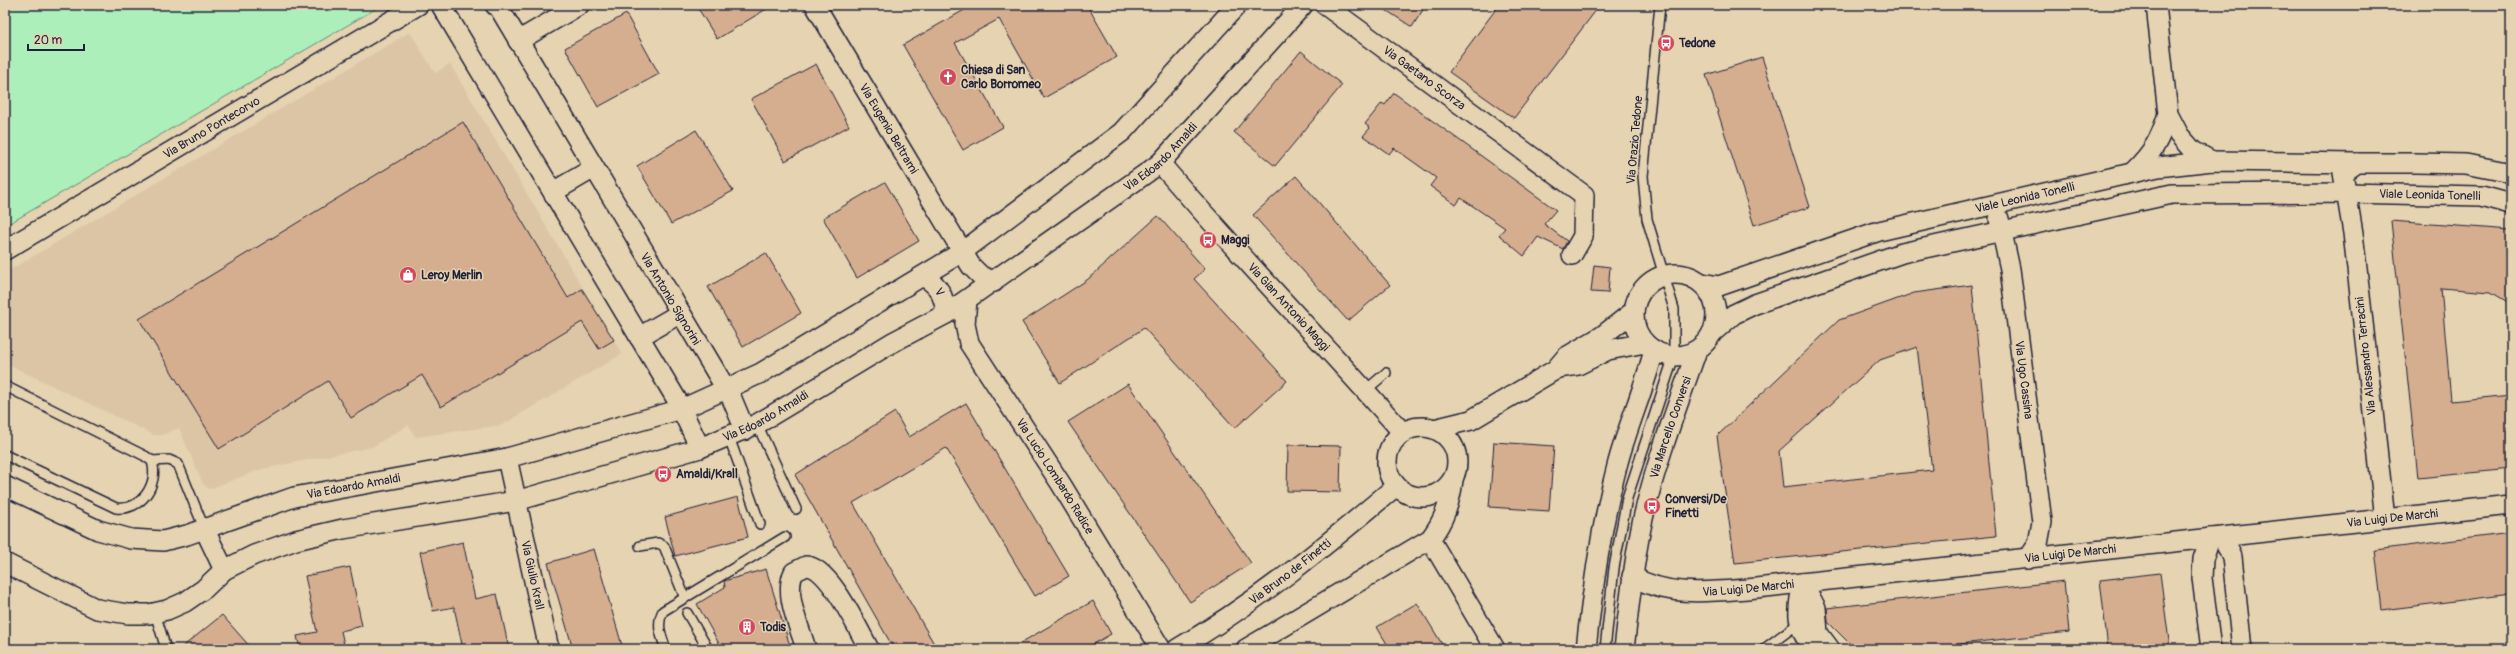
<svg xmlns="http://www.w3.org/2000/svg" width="2516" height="654" font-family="Pangolin,sans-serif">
<rect width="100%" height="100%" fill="#e5d3b1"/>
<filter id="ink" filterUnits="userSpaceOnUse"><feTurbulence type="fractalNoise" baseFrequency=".025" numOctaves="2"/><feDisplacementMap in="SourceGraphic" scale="8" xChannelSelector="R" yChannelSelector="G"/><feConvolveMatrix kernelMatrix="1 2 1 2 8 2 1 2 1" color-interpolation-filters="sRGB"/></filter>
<g filter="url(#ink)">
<!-- built -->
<polygon fill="#dcc5a5" points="410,32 435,73 450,64 622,354 502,425 416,437 408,425 372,447 262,469 209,489 203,484 179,428 162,435 154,435 5,363 5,273"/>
<!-- green -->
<polygon fill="#acefba" stroke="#67887a" points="5,5 382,5 5,226"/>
<!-- building -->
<g fill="#d4ae8f" stroke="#22223b" fill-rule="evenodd">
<polygon points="696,5 773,5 717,39"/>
<polygon points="973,5 1087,5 1117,57 1044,98 999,19 955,43 1003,127 963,150 903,45"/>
<polygon points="1378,5 1426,5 1412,27"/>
<polygon points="1499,5 1600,5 1514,118 1449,72"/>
<polygon points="626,14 659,74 598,107 565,48"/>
<polygon points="1301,51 1342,85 1275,166 1234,132"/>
<polygon points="1762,57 1810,207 1754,225 1706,75"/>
<polygon points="816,64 849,126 785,161 751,99"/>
<polygon points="1394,93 1556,210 1544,224 1567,241 1563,249 1538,237 1524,256 1499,235 1505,228 1461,198 1456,205 1430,186 1436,178 1394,148 1389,154 1363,136 1370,128 1365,124 1382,103 1385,105"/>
<polygon points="463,122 568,298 582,289 614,340 599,349 582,322 441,407 422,375 351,418 328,381 219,449 139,319"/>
<polygon points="696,130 733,191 671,224 637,166"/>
<polygon points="1296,176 1390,285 1348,321 1253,215"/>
<polygon points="885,182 919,241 857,278 823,218"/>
<polygon points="1158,216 1205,269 1194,279 1287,381 1235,428 1144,328 1060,383 1022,322 1087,280"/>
<polygon points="2391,221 2511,230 2511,304 2491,292 2441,288 2451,401 2511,395 2511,469 2418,478"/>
<polygon points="766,253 801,313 743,347 708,287"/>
<polygon points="1594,265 1610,267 1608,293 1591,292"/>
<path d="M1972 285 1996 536 1735 563 1717 436 1839 320 1914 293ZM1917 347 1932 470 1783 487 1779 451 1880 360Z"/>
<polygon points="1128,384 1251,563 1190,602 1068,422"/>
<polygon points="966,403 1069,576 1035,596 946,448 853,503 937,649 894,649 795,475 895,412 909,437"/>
<polygon points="1494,442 1554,446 1549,511 1489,507"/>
<polygon points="1288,445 1341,446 1340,492 1287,491"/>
<polygon points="738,497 748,537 675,556 665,517"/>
<polygon points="2511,533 2511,594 2382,610 2375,550"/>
<polygon points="463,542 475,599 497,594 509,649 463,649 454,607 433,611 420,552"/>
<polygon points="594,549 623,649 573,649 548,563"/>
<polygon points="350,567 362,626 341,631 345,649 300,649 297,636 317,632 305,576"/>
<polygon points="766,569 791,649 722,649 697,604 725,587 724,581"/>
<polygon points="2160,573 2170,649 2108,649 2100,580"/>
<polygon points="2064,581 2069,632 1915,649 1855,649 1828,622 1827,608"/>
<polygon points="1093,601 1111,634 1085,649 1010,649"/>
<polygon points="1417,603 1445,649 1390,649 1377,627"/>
<polygon points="222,615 252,649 180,649"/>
</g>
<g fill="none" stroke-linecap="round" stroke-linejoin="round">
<!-- lane casing -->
<g stroke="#22223b" stroke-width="12">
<g id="lane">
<path d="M5 386 145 456 152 461C159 485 141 511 116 508L5 455"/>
<polyline points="1366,390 1386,373"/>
<polyline points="757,424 796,509"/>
<polyline points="729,437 760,524"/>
<polyline points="152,461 169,460 178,464 204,528"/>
<polyline points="640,546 658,543 664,546 685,598"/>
<polyline points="155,613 166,649"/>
<polyline points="687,613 708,649"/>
<path d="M666 649C661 636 656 624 663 611L785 537"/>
<polyline points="1605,649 1614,568 1627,498 1674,356 1674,309 1647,219 1643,176 1660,5"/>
<polyline points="1764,649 1799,623"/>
</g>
</g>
<!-- street casing -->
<g stroke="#22223b" stroke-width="22">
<g id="street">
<polyline points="441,5 677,400 700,448"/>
<polyline points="495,5 498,6 732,399 745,430"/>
<path id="s1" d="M815 5 971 266 980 275 994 282"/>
<path id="s2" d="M1325 5 1584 195 1583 236 1572 255"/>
<polyline points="2156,5 2168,114 2179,135 2193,151 2212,161"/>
<polyline points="518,41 579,5"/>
<path id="s3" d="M1160 163C1238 255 1323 342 1403 433"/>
<path d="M2134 171C2153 152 2160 140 2168 114"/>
<polyline points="553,192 594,168"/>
<path id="s4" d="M1999 219 2010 269 2042 522 2038 544 2028 559"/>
<path id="s5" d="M5 250 418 5"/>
<circle cx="1675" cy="315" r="41"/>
<path d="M924 277C939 285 944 296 946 314"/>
<path id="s6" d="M1702 283 1719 286 1879 231 2158 167 2212 161 2357 163"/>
<path id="s7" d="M967 300 965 324 969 343 1061 484 1161 649"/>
<path id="s8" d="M1712 333 1734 314 1755 304 1902 253 2172 194 2347 193 2481 196 2511 204"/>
<polyline points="639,337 679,314"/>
<polyline points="1558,368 1578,365 1608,350 1645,343"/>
<circle cx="1422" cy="462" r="35"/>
<polyline points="1434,429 1471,420 1555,370 1566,357 1602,336 1634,311"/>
<path id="s9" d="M507 458 549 649"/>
<path id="s10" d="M5 486 98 530 131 539 163 541 187 535 294 497 507 458 682 409 761 373 962 252 1122 132 1237 5"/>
<polyline points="2385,519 2353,233 2343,173 2357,163 2416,163 2466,164 2511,173"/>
<polyline points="204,528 224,570"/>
<polyline points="2223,537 2232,557 2242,649"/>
<polyline points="2210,538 2203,559 2202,578 2211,649"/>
<polyline points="1430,539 1495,649"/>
<path id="s11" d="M5 563 97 609 128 614H149L167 610 185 602 204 589 224 570 254 555 296 540 343 529 516 501 700 448 757 424 893 342 946 314 1148 172 1160 163 1303 5"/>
<path id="s12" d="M1632 576C1666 597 1709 592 1747 589L2511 505"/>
<polyline points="1803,583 1816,608 1818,633 1830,649"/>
<path d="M1803 583C1797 608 1795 629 1814 649"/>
<path d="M806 649C800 627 783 594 794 572L806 566C829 566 858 629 869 649"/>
<path id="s13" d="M1177 649C1256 603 1327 545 1396 486"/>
<path d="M1246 649 1430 539C1444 521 1450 503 1453 480"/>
<path d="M1586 649C1593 587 1601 526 1617 466 1627 427 1644 390 1654 350"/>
<path id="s14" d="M1624 649C1629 607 1633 565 1642 523 1655 464 1677 407 1697 350"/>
</g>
</g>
<!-- lane -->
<use href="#lane" stroke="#e5d3b1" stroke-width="9"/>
<!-- street -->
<use href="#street" stroke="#e5d3b1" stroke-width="19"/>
</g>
</g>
<!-- icons -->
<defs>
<g id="bus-disc" transform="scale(0.9)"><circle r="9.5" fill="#d1495b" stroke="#e5d3b1"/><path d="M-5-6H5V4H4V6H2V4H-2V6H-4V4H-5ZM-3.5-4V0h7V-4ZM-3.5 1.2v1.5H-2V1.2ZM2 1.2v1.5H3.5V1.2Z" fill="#fff"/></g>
<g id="church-disc" transform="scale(0.9)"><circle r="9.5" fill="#d1495b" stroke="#e5d3b1"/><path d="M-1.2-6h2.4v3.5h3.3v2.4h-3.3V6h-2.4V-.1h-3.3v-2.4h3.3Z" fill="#fff"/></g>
<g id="shop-disc" transform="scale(0.9)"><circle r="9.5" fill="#d1495b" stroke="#e5d3b1"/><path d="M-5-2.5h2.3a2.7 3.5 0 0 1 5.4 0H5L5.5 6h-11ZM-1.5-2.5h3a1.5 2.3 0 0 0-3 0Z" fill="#fff"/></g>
<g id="building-disc" transform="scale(0.9)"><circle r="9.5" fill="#d1495b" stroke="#e5d3b1"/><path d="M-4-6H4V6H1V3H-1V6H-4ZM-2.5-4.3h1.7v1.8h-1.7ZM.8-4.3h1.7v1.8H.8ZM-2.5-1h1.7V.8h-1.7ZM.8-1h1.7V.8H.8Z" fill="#fff"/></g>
</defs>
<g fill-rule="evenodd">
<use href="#bus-disc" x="1666" y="43"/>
<use href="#church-disc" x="948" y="77"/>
<use href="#bus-disc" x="1208" y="240"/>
<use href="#shop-disc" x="408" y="275"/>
<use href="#bus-disc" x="663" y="474"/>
<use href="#bus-disc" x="1652" y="506"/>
<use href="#building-disc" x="747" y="627"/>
</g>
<g text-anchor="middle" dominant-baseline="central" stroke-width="3" stroke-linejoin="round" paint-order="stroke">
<!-- poi labels -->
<g font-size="12" font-weight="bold" fill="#22223b" stroke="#e5d3b1" text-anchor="start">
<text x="1679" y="43">Tedone</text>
<text x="961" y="70">Chiesa di San<tspan x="961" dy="14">Carlo Borromeo</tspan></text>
<text x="1221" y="240">Maggi</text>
<text x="421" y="275">Leroy Merlin</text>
<text x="676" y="474">Amaldi/Krall</text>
<text x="1665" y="499">Conversi/De<tspan x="1665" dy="14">Finetti</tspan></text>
<text x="760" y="627">Todis</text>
</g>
<!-- street labels -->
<g font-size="12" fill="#22223b" stroke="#e5d3b1">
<text stroke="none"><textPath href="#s2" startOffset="123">Via Gaetano Scorza</textPath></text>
<text stroke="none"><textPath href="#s5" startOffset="240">Via Bruno Pontecorvo</textPath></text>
<text stroke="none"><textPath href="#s1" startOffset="144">Via Eugenio Beltrami</textPath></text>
<text transform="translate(1635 140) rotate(-85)">Via Orazio Tedone</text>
<text stroke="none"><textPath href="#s11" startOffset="1284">Via Edoardo Amaldi</textPath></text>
<text stroke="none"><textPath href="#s8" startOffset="742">Viale Leonida Tonelli</textPath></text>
<text stroke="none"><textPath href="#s6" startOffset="336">Viale Leonida Tonelli</textPath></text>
<text transform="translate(939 292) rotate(60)">V</text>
<text transform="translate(670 299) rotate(59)">Via Antonio Signorini</text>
<text stroke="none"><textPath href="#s3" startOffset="193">Via Gian Antonio Maggi</textPath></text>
<text transform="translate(2366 356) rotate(-96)">Via Alessandro Terracini</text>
<text stroke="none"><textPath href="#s4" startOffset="163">Via Ugo Cassina</textPath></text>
<text stroke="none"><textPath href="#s11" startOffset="810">Via Edoardo Amaldi</textPath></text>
<text stroke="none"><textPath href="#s14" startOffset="227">Via Marcello Conversi</textPath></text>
<text stroke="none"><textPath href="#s7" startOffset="202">Via Lucio Lombardo Radice</textPath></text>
<text stroke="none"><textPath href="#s10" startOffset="368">Via Edoardo Amaldi</textPath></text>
<text stroke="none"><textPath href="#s12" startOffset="767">Via Luigi De Marchi</textPath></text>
<text stroke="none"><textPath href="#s12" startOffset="443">Via Luigi De Marchi</textPath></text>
<text stroke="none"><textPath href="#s13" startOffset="137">Via Bruno de Finetti</textPath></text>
<text stroke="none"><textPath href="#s9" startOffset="120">Via Giulio Krall</textPath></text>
<text stroke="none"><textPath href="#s12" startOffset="119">Via Luigi De Marchi</textPath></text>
</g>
</g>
<!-- margin -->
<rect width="2516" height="654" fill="none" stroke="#e5d3b1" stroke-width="20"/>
<rect x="10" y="10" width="2496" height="634" fill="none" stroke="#22223b" stroke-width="1.5" filter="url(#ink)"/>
<!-- scale -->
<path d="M28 44v6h56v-6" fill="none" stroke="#22223b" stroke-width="2"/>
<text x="34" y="44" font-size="12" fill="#22223b" stroke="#e5d3b1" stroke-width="3" paint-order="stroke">20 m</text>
</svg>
